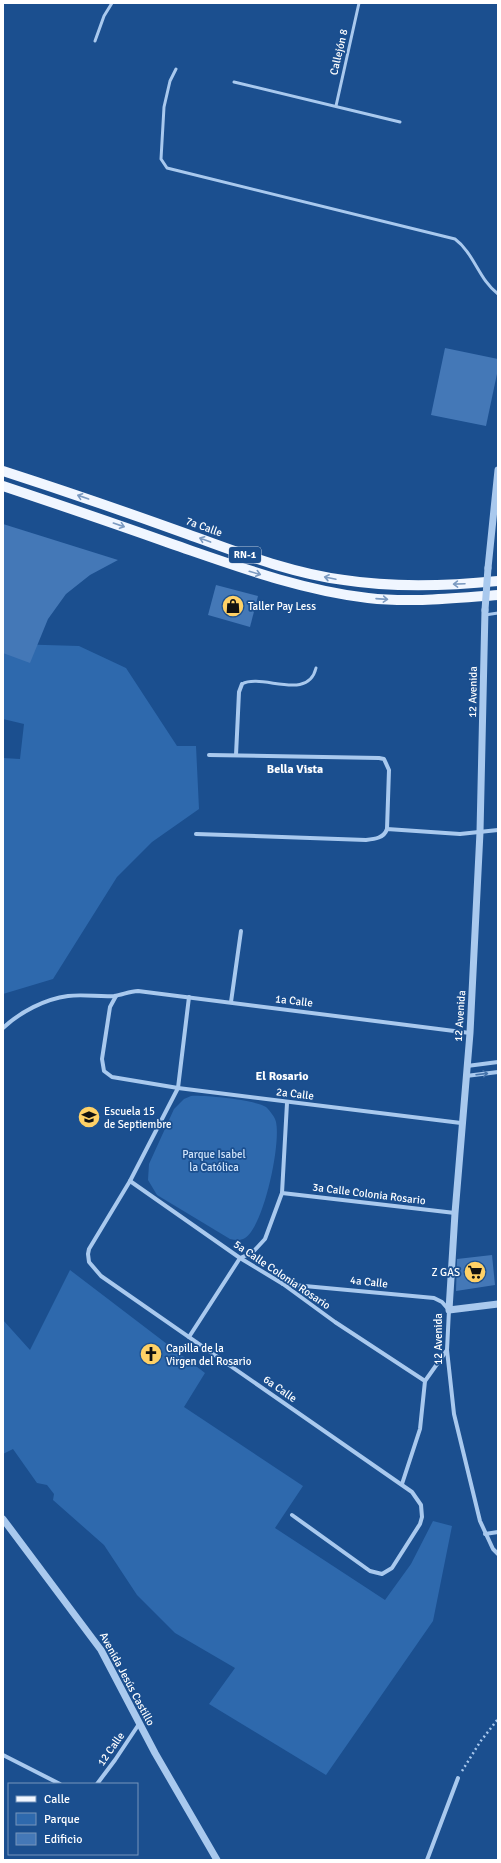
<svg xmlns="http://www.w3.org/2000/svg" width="501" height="1863" font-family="Signika,sans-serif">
<rect width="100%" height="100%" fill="#1b4f8f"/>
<!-- green -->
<g fill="#2e69ad">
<polygon points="3,642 12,644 79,646 126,668 177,746 196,746 199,809 152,842 117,877 53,979 3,994 3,758 20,759 24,724 3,719"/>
<path d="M191 1096C204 1095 256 1100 266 1107 270 1111 275 1117 276 1122 281 1144 264 1226 245 1238 240 1241 235 1240 230 1239L157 1195 148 1180 149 1164 174 1109 184 1099Z"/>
<polygon points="70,1270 205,1373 184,1407 303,1486 275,1528 385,1600 411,1564 433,1521 452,1526 433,1621 326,1775 209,1704 235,1668 175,1633 137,1595 104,1545 53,1500 54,1494 47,1485 37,1483 13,1449 3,1454 3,1320 30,1350"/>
</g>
<!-- building -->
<g fill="#4478b7">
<polygon points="445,348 498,359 498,369 486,426 431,415"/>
<polygon points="3,524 118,560 90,575 66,594 48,619 30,663 3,653"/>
<polygon points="216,585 258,596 250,627 208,615"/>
<polygon points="492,1255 495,1285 456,1291 457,1259"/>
</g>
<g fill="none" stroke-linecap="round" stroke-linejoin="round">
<!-- path -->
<polyline stroke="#a9c9ee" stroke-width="2.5" stroke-dasharray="2 3" stroke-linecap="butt" points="462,1771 480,1742 498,1719"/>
<!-- service -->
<g stroke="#a9c9ee" stroke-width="3">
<polyline points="95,41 104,16 112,3"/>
<path d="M176 69 170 81 164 107 161 159 167 168 455 239C474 253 479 280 498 294"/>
<polyline points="234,82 400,122"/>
<polyline points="336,106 359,3"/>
<polyline points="485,615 498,613"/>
<path d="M242 684C262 673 308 702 316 668"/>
</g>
<!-- minor -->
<g stroke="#a9c9ee" stroke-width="4">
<polyline points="209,755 379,758 384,759 389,770 387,829"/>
<polyline points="236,755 239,692 242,684"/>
<path d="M196 834 366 840C375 839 384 838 387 829L460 834 498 830"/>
<polyline points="116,996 110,1007 102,1059 104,1071 112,1077 178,1088 461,1123"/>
<polyline points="189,997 178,1088 130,1181 89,1249 88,1254 89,1262 101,1276 412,1492 421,1505 422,1517 420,1524 392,1568 382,1574 370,1571 292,1515"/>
<polyline points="231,1002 241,931"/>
<path d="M3 1028C20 1012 45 999 68 996 83 994 99 997 114 996 122 995 130 991 138 991L470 1033"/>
<polyline points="467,1066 498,1062"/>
<polyline points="466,1076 498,1072"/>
<polyline points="130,1181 240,1258 283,1284 335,1322 425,1381"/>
<polyline points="282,1193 455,1213"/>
<polyline points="283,1284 434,1298 442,1302 449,1310 447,1350 454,1414 480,1521 493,1549 498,1554"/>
<polyline points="189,1337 240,1258 252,1253 265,1239 282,1193 287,1103"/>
<polyline points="402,1484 420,1429 425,1381 447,1350"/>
<polyline points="485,1534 498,1532"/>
<polyline points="3,1755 60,1784"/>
<polyline points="97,1784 115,1760 139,1724"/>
<polyline points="427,1860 458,1778"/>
</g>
<!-- tertiary -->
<g stroke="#a9c9ee" stroke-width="7">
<polyline points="488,568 498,470"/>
<polyline points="485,610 480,832 470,1033 455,1213 449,1310 498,1304"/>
<polyline points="3,1519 101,1650 155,1753 217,1860"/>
</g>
<!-- primary -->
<g stroke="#f0f6ff" stroke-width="10">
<path d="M3 471C65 491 126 512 187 534 238 552 289 573 344 580 395 588 447 586 498 581"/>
<path d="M3 486C60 505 116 524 172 544 236 566 300 590 368 598 411 603 455 598 498 595"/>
</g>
<!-- tertiary-bridge -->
<polyline stroke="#a9c9ee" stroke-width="7" points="485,610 488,568"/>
</g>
<!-- one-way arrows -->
<defs><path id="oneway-shaft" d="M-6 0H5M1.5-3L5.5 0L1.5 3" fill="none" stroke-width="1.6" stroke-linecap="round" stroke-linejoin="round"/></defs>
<g stroke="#7b9ac1">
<use href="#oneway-shaft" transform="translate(83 497) rotate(-161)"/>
<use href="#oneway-shaft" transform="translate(119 525) rotate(19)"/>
<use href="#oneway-shaft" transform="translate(205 540) rotate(-160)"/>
<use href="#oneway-shaft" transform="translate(255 573) rotate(16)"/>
<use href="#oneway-shaft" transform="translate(330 578) rotate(-168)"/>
<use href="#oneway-shaft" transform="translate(459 584) rotate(178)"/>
<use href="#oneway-shaft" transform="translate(382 599) rotate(4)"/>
</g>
<use stroke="#4674ac" href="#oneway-shaft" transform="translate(482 1074) rotate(-7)"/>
<!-- icons -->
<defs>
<g id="shop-disc" transform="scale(1.15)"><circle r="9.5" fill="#ffd166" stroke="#1b4f8f"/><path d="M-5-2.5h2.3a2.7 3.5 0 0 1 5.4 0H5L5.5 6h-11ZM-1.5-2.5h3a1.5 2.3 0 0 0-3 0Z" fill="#111"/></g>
<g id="school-disc" transform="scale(1.15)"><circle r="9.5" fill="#ffd166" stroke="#1b4f8f"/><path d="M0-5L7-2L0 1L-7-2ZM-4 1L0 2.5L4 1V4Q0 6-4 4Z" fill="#111"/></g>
<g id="supermarket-disc" transform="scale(1.15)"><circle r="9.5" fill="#ffd166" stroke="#1b4f8f"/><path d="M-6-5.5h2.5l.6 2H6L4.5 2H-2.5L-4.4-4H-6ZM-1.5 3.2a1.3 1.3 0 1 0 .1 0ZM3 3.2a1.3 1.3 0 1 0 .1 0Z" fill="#111"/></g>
<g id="church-disc" transform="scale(1.15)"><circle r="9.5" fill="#ffd166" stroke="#1b4f8f"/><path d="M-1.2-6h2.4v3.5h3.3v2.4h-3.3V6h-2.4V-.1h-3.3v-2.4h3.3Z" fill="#111"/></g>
</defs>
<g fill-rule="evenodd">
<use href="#shop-disc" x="233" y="606"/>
<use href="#school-disc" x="89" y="1117"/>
<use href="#supermarket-disc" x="475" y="1272"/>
<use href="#church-disc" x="151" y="1354"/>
</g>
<g text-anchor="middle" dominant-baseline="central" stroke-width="3.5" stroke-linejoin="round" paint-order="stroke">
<!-- shield labels -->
<rect fill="#1b4f8f" stroke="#bbcadd" stroke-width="1" x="229" y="547" width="32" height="16" rx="3"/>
<g font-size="10" font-weight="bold" fill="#fff">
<text x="245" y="555">RN-1</text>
</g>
<!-- street labels -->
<g font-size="11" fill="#fff" stroke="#1b4f8f">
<text transform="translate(339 52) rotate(-77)">Callejón 8</text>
<text transform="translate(204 527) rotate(20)">7a Calle</text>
<text transform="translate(473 692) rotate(-89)">12 Avenida</text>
<text transform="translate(294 1001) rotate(7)">1a Calle</text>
<text transform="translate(460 1016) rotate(-86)">12 Avenida</text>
<text transform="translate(295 1094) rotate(7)">2a Calle</text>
<text transform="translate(369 1194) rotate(7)">3a Calle Colonia Rosario</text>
<text transform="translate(282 1275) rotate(34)">5a Calle Colonia Rosario</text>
<text transform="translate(369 1282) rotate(6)">4a Calle</text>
<text transform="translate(438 1339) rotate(-90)">12 Avenida</text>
<text transform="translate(280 1389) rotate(35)">6a Calle</text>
<text transform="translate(127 1679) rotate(62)">Avenida Jesús Castillo</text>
<text transform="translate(111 1749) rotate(-55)">12 Calle</text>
</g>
<!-- poi labels -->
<g font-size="11" fill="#fff" stroke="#1b4f8f" text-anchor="start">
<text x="248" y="606">Taller Pay Less</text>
<text x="104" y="1111">Escuela 15<tspan x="104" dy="13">de Septiembre</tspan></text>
<text x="460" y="1272" text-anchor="end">Z GAS</text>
<text x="166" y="1348">Capilla de la<tspan x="166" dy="13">Virgen del Rosario</tspan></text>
</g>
<!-- park labels -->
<g font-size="11" fill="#cfe3fa" stroke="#1b4f8f">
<text x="214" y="1154">Parque Isabel<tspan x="214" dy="13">la Católica</tspan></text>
</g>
<!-- neighbourhood labels -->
<g font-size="12" font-weight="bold" fill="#fff" stroke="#1b4f8f">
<text x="295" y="769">Bella Vista</text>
<text x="282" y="1076">El Rosario</text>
</g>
</g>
<!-- border -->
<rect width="501" height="1863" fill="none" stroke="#ffffff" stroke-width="8"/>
<!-- legend -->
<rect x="8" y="1783" width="130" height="72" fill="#1b4f8f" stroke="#7695bc"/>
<rect x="16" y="1796" width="20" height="6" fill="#f0f6ff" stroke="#7695bc"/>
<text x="44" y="1803" font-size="12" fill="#ffffff">Calle</text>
<rect x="16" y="1813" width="20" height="12" fill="#2e69ad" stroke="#7695bc"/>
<text x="44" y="1823" font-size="12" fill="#ffffff">Parque</text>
<rect x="16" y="1833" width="20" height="12" fill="#4478b7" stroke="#7695bc"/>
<text x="44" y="1843" font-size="12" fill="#ffffff">Edificio</text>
</svg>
